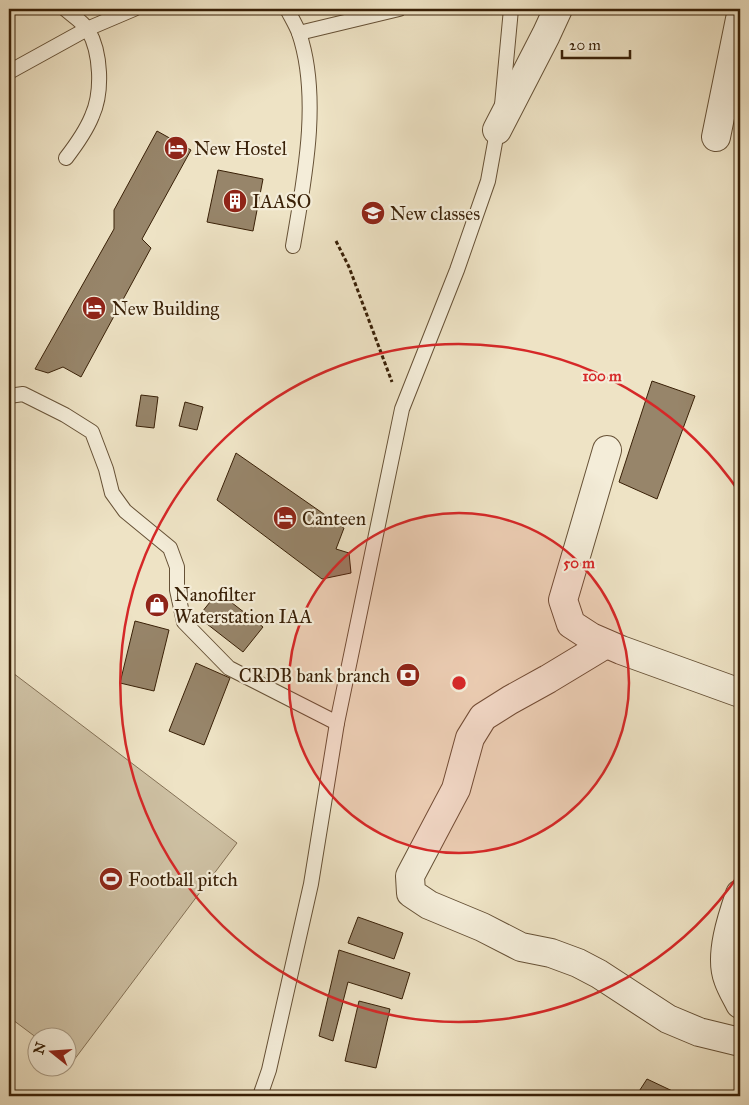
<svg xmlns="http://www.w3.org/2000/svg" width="749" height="1105" font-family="'IM FELL Great Primer',serif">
<rect width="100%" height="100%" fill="#eee3c5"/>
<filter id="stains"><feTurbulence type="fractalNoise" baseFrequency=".004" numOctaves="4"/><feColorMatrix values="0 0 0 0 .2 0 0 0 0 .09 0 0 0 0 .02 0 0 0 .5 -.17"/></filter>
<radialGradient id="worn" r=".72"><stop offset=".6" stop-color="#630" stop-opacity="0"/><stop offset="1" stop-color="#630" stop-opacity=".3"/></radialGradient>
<!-- green -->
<polygon fill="#cfc2a5" stroke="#847156" points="9,670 237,843 71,1064 68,1061 68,1038 37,1038 9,1017"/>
<!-- building -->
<g fill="#97856a" stroke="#392007">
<polygon points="157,131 191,150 142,239 151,248 81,377 63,367 48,373 35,369 114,229 114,210"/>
<polygon points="218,170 263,179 253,231 207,222"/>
<polygon points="652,381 695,396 657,499 619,482"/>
<polygon points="141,395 158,397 154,428 136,426"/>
<polygon points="185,402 203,407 197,430 179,426"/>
<polygon points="236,453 344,528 336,549 349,553 351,573 322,579 217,500"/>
<polygon points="218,592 263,627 243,652 198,617"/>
<polygon points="135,621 169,630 154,691 120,683"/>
<polygon points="196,663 230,678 204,745 169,731"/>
<polygon points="358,917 403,933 394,959 348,943"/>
<polygon points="339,950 410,973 402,999 348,982 333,1041 319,1036"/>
<polygon points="359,1001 390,1009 376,1068 345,1061"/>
<polygon points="647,1079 683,1096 636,1096"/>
</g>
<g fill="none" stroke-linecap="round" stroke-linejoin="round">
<!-- lane casing -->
<g stroke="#665136" stroke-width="16">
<g id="lane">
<path d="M65 9C72 15 83 22 88 30 101 52 103 92 92 116 86 131 76 145 66 158"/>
<path d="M287 9C291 17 296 25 299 33 321 98 304 181 293 246"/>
<polyline points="299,33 399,9"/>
<polyline points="9,72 87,29 134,9"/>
<polyline points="502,105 511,9"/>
<polyline points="9,396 23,394 65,415 92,432 106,469 112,493 125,511 170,548 177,567 177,590 184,622 229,668 337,723"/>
<polyline points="260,1096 269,1070 311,884 337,723 402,409 457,270 488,181 498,126"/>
</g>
</g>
<!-- street casing -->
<g stroke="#665136" stroke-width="30">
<g id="street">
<polyline points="497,130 546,35 558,9"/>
<polyline points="716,137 740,19"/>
<polyline points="607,450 563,600 571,624 591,637 621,650 740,693"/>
<polyline points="606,644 548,679 510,700 483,717 470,738 456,789 410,876 411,893 429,905 482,927 521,947 551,953 578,963 599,974 668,1019 699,1032 740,1042"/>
<path d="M740 894C732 917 719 956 728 979 731 988 736 996 740 1004"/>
</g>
</g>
<!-- path -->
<polyline stroke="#392007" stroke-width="3" stroke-dasharray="4 2.5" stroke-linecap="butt" points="336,241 349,267 392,382"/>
<!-- lane -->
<use href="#lane" stroke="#f4edd9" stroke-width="14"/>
<!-- street -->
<use href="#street" stroke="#f4edd9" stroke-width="28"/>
</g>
<!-- distance rings -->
<circle cx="459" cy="683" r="170" fill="#d62828" fill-opacity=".12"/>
<g fill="none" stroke="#d62828" stroke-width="2.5">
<circle cx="459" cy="683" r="170"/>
<path d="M740 873A339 339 0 1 1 740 493"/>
</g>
<!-- icons -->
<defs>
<g id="hotel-disc" transform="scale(1.25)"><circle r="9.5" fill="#8f2418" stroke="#f4edd9"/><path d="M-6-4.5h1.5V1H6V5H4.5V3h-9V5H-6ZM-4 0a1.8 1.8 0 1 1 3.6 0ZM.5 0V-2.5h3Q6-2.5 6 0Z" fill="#fff"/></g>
<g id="building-disc" transform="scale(1.25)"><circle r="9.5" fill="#8f2418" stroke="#f4edd9"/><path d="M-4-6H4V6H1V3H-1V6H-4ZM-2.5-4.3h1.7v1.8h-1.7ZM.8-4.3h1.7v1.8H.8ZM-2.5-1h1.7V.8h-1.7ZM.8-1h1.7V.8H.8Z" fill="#fff"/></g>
<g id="university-disc" transform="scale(1.25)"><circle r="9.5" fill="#8f2418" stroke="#f4edd9"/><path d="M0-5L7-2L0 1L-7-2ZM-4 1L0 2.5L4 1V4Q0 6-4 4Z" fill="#fff"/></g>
<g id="shop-disc" transform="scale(1.25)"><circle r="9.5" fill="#8f2418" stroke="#f4edd9"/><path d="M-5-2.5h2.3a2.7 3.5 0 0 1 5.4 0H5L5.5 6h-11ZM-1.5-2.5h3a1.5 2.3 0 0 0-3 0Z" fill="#fff"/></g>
<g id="bank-disc" transform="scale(1.25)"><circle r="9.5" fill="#8f2418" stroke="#f4edd9"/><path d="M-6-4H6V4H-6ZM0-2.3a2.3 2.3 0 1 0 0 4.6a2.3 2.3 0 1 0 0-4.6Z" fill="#fff"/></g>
<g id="stadium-disc" transform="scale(1.25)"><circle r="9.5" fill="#8f2418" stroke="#f4edd9"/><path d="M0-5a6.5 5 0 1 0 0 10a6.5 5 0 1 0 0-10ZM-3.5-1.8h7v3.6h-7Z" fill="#fff"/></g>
</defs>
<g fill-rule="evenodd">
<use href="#hotel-disc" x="176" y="148"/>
<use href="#building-disc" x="235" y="201"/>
<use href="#university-disc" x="373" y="213"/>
<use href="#hotel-disc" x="94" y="308"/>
<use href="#hotel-disc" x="285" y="518"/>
<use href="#shop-disc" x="157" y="605"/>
<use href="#bank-disc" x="408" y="675"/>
<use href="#stadium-disc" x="111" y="879"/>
</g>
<g text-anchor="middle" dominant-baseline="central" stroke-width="4.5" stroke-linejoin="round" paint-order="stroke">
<!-- poi labels -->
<g font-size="19" fill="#392007" stroke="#f4edd9" text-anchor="start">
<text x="194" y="148">New Hostel</text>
<text x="252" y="201">IAASO</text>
<text x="390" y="213">New classes</text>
<text x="112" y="308">New Building</text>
<text x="302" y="518">Canteen</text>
<text x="174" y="594">Nanofilter<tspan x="174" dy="22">Waterstation IAA</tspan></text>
<text x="390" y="675" text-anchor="end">CRDB bank branch</text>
<text x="128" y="879">Football pitch</text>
</g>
</g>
<circle cx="459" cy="683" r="8" fill="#d62828" stroke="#f4edd9" stroke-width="2.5"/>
<g font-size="15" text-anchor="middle" font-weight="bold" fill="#d62828" stroke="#f4edd9" stroke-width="4.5" stroke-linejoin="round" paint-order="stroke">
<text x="602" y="381">100 m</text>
<text x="579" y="568">50 m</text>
</g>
<!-- margin -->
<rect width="749" height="1105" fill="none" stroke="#eee3c5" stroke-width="30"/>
<rect x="10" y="10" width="729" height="1085" fill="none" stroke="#392007" stroke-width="2.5"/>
<rect x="15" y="15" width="719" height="1075" fill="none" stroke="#392007"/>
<!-- north arrow -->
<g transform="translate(52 1052) rotate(287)"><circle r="24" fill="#f4edd9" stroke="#a99b85"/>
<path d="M0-4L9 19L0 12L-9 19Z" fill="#8f2418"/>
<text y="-8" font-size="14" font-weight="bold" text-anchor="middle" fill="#392007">N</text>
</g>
<!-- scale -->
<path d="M562 50v8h68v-8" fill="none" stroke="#392007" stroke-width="2.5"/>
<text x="569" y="50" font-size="15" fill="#392007" stroke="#f4edd9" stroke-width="4" paint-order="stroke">20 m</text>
<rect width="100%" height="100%" filter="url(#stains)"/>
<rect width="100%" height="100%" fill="url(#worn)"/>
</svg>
